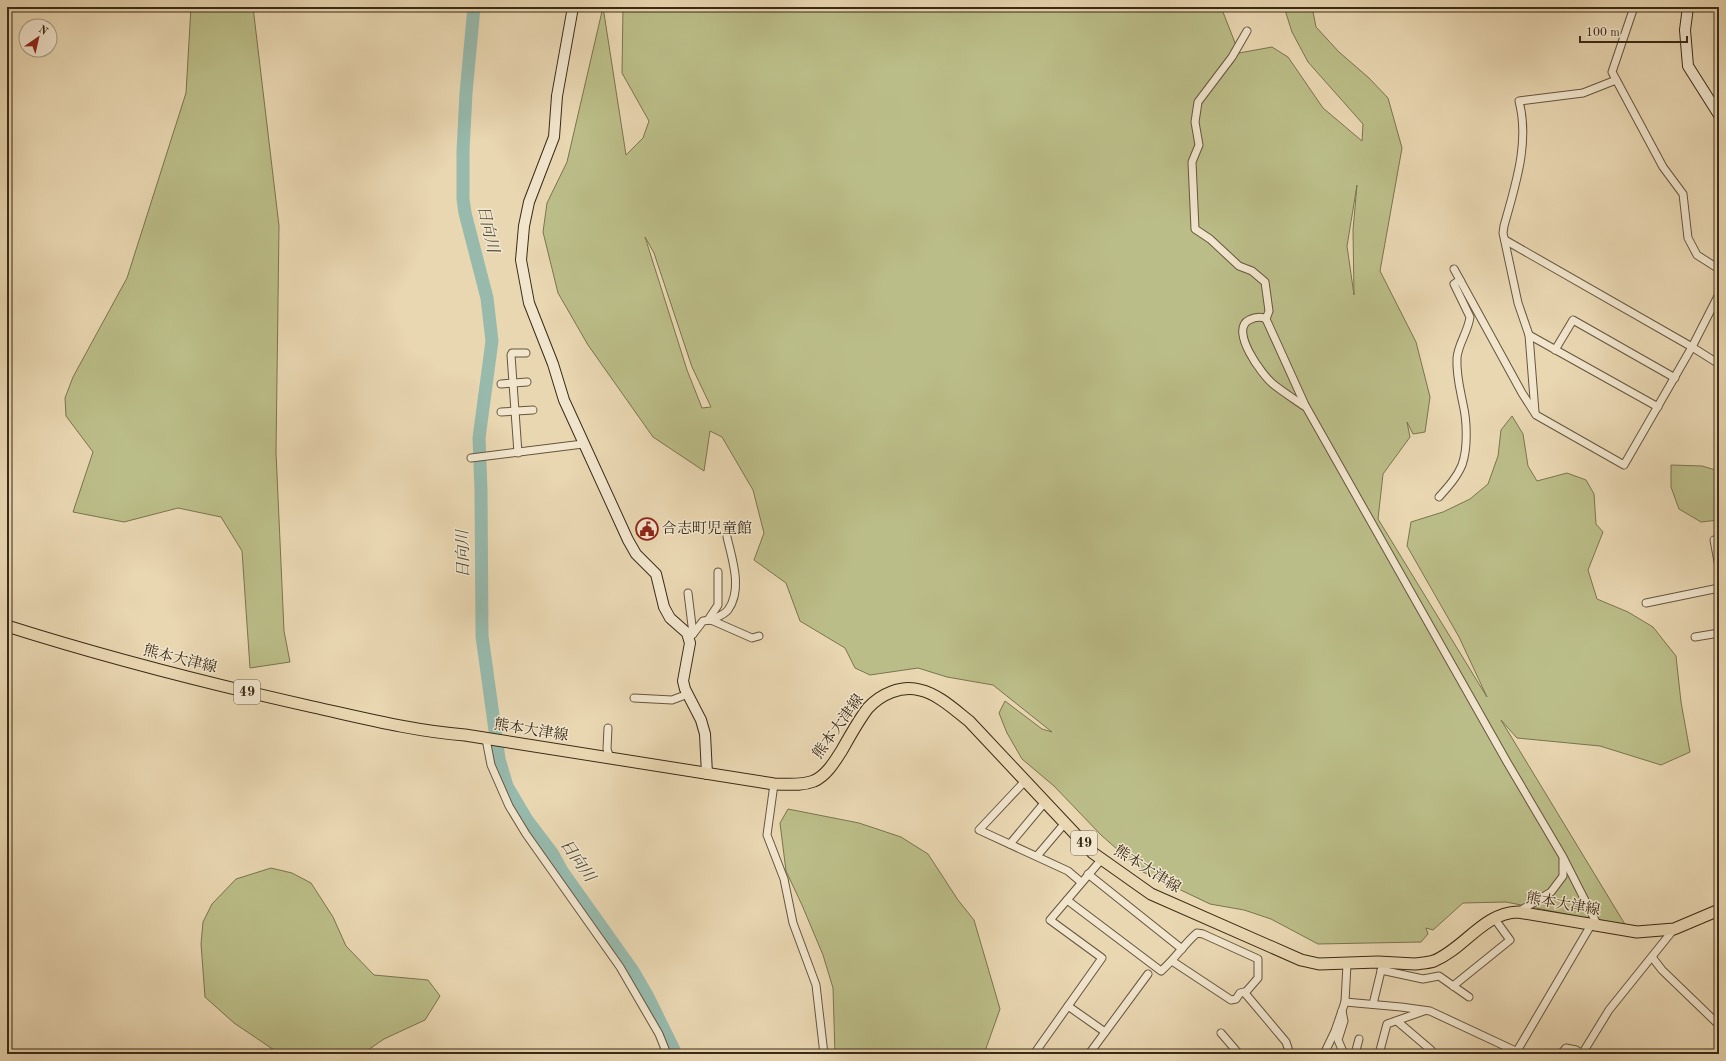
<svg xmlns="http://www.w3.org/2000/svg" width="1726" height="1061" font-family="'Old Standard TT','Noto Serif JP',serif">
<rect width="100%" height="100%" fill="#e9d7b2"/>
<filter id="stains"><feTurbulence type="fractalNoise" baseFrequency=".005" numOctaves="4"/><feColorMatrix values="0 0 0 0 .2 0 0 0 0 .09 0 0 0 0 .02 0 0 0 .5 -.17"/></filter>
<radialGradient id="worn" r=".72"><stop offset=".6" stop-color="#630" stop-opacity="0"/><stop offset="1" stop-color="#630" stop-opacity=".3"/></radialGradient>
<!-- green -->
<g fill="#bbbd88" stroke="#7a744e" fill-rule="evenodd">
<polygon points="191,7 253,7 279,226 276,452 284,631 290,662 250,668 242,551 221,517 178,508 124,522 73,512 93,452 66,416 65,398 73,377 127,278 186,93"/>
<path d="M603 7 626 155 643 138 649 121 622 73 623 7H1221L1239 53 1272 47 1288 57 1323 108 1362 141 1363 124 1308 62 1292 32 1284 7H1312L1316 27 1339 52 1369 78 1388 98 1402 148 1380 271 1416 342 1430 397 1425 432 1413 434 1407 422 1410 437 1383 474 1378 519 1487 697 1459 637 1407 546 1411 522 1443 512 1470 499 1488 484 1498 456 1501 430 1512 416 1523 434 1528 466 1537 481 1567 473 1586 480 1594 494 1596 524 1603 532 1588 570 1597 599 1628 612 1653 627 1676 656 1681 702 1690 752 1661 765 1600 746 1517 738 1501 720 1626 926 1506 902 1463 903 1433 930 1426 928 1428 934 1421 942 1318 944 1271 919 1244 910 1210 904 1143 872 1101 835 1054 786 1022 759 1007 733 999 713 1005 701 1042 729 1052 732 993 685 947 677 918 668 870 675 855 668 845 648 800 621 786 583 754 560 764 533 753 490 722 437 710 431 704 471 653 437 588 345 558 293 543 232 547 203 567 162ZM1357 185 1353 230 1354 295 1347 246ZM645 237 654 253 692 367 711 407 702 408 687 370Z"/>
<polygon points="1671,465 1702,466 1719,471 1719,520 1701,522 1679,509 1671,487"/>
<polygon points="788,809 859,823 901,837 928,854 958,900 974,920 1000,1009 984,1054 835,1054 833,988 823,955 802,905 786,871 780,823"/>
<polygon points="271,868 292,873 311,883 333,917 346,946 374,975 428,980 440,996 425,1020 384,1039 362,1054 280,1054 234,1023 205,997 201,944 203,922 212,904 236,879"/>
</g>
<g fill="none" stroke-linecap="round" stroke-linejoin="round">
<!-- river -->
<polyline stroke="#97baad" stroke-width="13" points="474,7 466,93 463,151 463,199 465,213 487,298 492,341 479,438 481,490 482,636 499,759 507,786 527,820 552,853 562,871 633,971 647,995 676,1054"/>
<!-- street casing -->
<g stroke="#66553c" stroke-width="9">
<g id="street">
<polyline points="1634,7 1612,72 1663,167 1683,194 1688,238 1697,255 1719,269"/>
<polyline points="1247,31 1232,57 1198,102 1195,122 1199,145 1192,162 1195,229 1210,239 1239,266 1252,271 1265,282 1269,311 1266,319 1305,405 1507,762 1563,857 1563,876 1551,892 1518,912"/>
<polyline points="1505,240 1692,347 1719,364"/>
<polyline points="1454,269 1522,393 1536,415 1624,465 1692,347 1719,294"/>
<path d="M1266 319C1261 316 1255 317 1249 320 1229 330 1262 375 1273 384 1283 392 1294 399 1304 406"/>
<polyline points="1529,335 1658,407"/>
<polyline points="1555,350 1573,320 1675,378"/>
<polyline points="501,384 527,382"/>
<polyline points="501,412 533,410"/>
<path d="M1535 412 1529 335 1518 303 1503 233 1504 226C1515 186 1530 143 1519 101L1583 93 1616 80"/>
<polyline points="518,453 511,355 512,353 526,353"/>
<polyline points="471,458 583,444"/>
<path d="M1439 497C1448 487 1457 477 1462 465 1468 448 1467 421 1463 404 1460 389 1456 374 1457 358 1458 344 1468 332 1470 317L1454 284 1460 280"/>
<polyline points="1714,540 1719,567"/>
<polyline points="688,593 693,634 691,635"/>
<polyline points="1646,603 1719,588"/>
<polyline points="708,620 718,605 718,572"/>
<path d="M711 620C717 617 724 615 728 610 743 589 732 559 727 537"/>
<polyline points="693,634 703,621 711,620 752,638 759,636"/>
<polyline points="1695,637 1719,633"/>
<polyline points="634,698 672,700 688,694"/>
<polyline points="608,728 607,749 610,758"/>
<polyline points="486,739 491,765 509,806 526,834 620,967 659,1034 667,1054"/>
<polyline points="1025,781 979,830 1068,871 1081,882"/>
<polyline points="774,784 767,835 784,879 793,923 816,985 824,1054"/>
<polyline points="1010,844 1045,802"/>
<polyline points="1037,856 1065,823"/>
<polyline points="1564,859 1598,926"/>
<polyline points="1088,874 1182,949"/>
<path d="M1067 900 1161 971C1175 959 1184 944 1197 933L1203 934 1258 959V978L1245 993"/>
<polyline points="1652,957 1662,970 1719,1025"/>
<polyline points="1172,961 1231,1000 1236,999 1240,993 1244,992 1286,1042 1290,1054"/>
<polyline points="1381,970 1423,979 1439,976 1469,997"/>
<polyline points="1453,986 1510,940 1494,918"/>
<polyline points="1345,1002 1401,1007 1430,1011 1522,1054"/>
<polyline points="1373,1004 1382,967"/>
<polyline points="1068,1006 1105,1032"/>
<polyline points="1342,1011 1344,1021 1338,1040 1344,1054"/>
<polyline points="1397,1021 1431,1050 1432,1054"/>
<polyline points="1221,1033 1239,1054"/>
<polyline points="1517,1051 1591,925"/>
<polyline points="1034,1054 1102,958 1050,920 1101,860"/>
<polyline points="1089,1054 1148,974"/>
<polyline points="1324,1054 1335,1031 1345,1002 1347,964"/>
<polyline points="1355,1054 1359,1039"/>
<polyline points="1379,1054 1387,1024 1424,1011"/>
<polyline points="1561,1054 1566,1048 1576,1050 1582,1054 1609,1010 1674,929"/>
<polyline points="1715,1054 1719,1051"/>
</g>
</g>
<!-- secondary casing -->
<g stroke="#3a2a15" stroke-width="12">
<g id="secondary">
<polyline points="573,7 557,96 554,137 529,202 524,226 521,260 529,303 553,364 564,400 628,540 636,554 656,574 664,607 670,618 687,633 690,643 683,681 685,689 701,720 705,734 707,774"/>
<polyline points="1688,7 1685,30 1688,66 1719,115"/>
</g>
</g>
<!-- primary casing -->
<g stroke="#3a2a15" stroke-width="13">
<path id="primary" d="M7 626C108 658 210 684 313 707 363 718 413 731 465 735L774 784C787 784 801 786 814 781 827 775 835 761 842 750 850 736 858 721 868 708 881 694 901 685 920 690 938 694 955 710 969 721L1093 853 1151 894 1301 960 1319 964 1378 962 1415 964C1421 963 1428 963 1434 961 1465 948 1483 913 1518 912L1637 932 1674 929 1719 910"/>
</g>
<!-- street -->
<use href="#street" stroke="#f1e5cd" stroke-width="7"/>
<!-- secondary -->
<use href="#secondary" stroke="#f1e5cd" stroke-width="10"/>
<!-- primary -->
<use href="#primary" stroke="#e9d7b2" stroke-width="11"/>
</g>
<!-- icons -->
<defs>
<g id="civic-ring" transform="scale(1.15)"><circle r="9.5" fill="#f1e5cd" stroke="#8f2418" stroke-width="1.5"/><path d="M-.6-6.5H3V-4.5H.6V-3L4-1V1h2V6H-6V1h2V-1L-.6-3ZM-1.2 2.5V6h2.4V2.5Z" fill="#8f2418"/></g>
</defs>
<g fill-rule="evenodd">
<use href="#civic-ring" x="647" y="529"/>
</g>
<g text-anchor="middle" dominant-baseline="central" stroke-width="3" stroke-linejoin="round" paint-order="stroke">
<!-- shield labels -->
<g fill="#f1e5cd" stroke="#71624c" stroke-width="1">
<rect x="234" y="680" width="26" height="24" rx="3"/>
<rect x="1071" y="831" width="26" height="24" rx="3"/>
</g>
<g font-size="14" font-weight="bold" fill="#3a2a15">
<text x="247" y="692">49</text>
<text x="1084" y="843">49</text>
</g>
<!-- poi labels -->
<g font-size="15" fill="#3a2a15" stroke="#f1e5cd" text-anchor="start">
<text x="662" y="529">合志町児童館</text>
</g>
<!-- street labels -->
<g font-size="15" fill="#3a2a15" stroke="#f1e5cd">
<text transform="translate(180 660) rotate(14)">熊本大津線</text>
<text transform="translate(839 727) rotate(-54)">熊本大津線</text>
<text transform="translate(531 731) rotate(9)">熊本大津線</text>
<text transform="translate(1147 870) rotate(32)">熊本大津線</text>
<text transform="translate(1563 905) rotate(10)">熊本大津線</text>
</g>
<!-- water labels -->
<g font-size="16" font-style="italic" fill="#514e3b" stroke="#f1e5cd">
<text transform="translate(487 229) rotate(77)">日向川</text>
<text transform="translate(464 554) rotate(-91)">日向川</text>
<text transform="translate(577 861) rotate(55)">日向川</text>
</g>
</g>
<!-- margin -->
<rect width="1726" height="1061" fill="none" stroke="#e9d7b2" stroke-width="24"/>
<rect x="8" y="8" width="1710" height="1045" fill="none" stroke="#3a2a15" stroke-width="2"/>
<rect x="12" y="12" width="1702" height="1037" fill="none" stroke="#3a2a15"/>
<!-- north arrow -->
<g transform="translate(38 38) rotate(34)"><circle r="19" fill="#f1e5cd" stroke="#a89a83"/>
<path d="M0-3L7 15L0 10L-7 15Z" fill="#8f2418"/>
<text y="-6" font-size="11" font-weight="bold" text-anchor="middle" fill="#3a2a15">N</text>
</g>
<!-- scale -->
<path d="M1580 36v6h107v-6" fill="none" stroke="#3a2a15" stroke-width="2"/>
<text x="1586" y="36" font-size="12" fill="#3a2a15" stroke="#f1e5cd" stroke-width="3" paint-order="stroke">100 m</text>
<rect width="100%" height="100%" filter="url(#stains)"/>
<rect width="100%" height="100%" fill="url(#worn)"/>
</svg>
